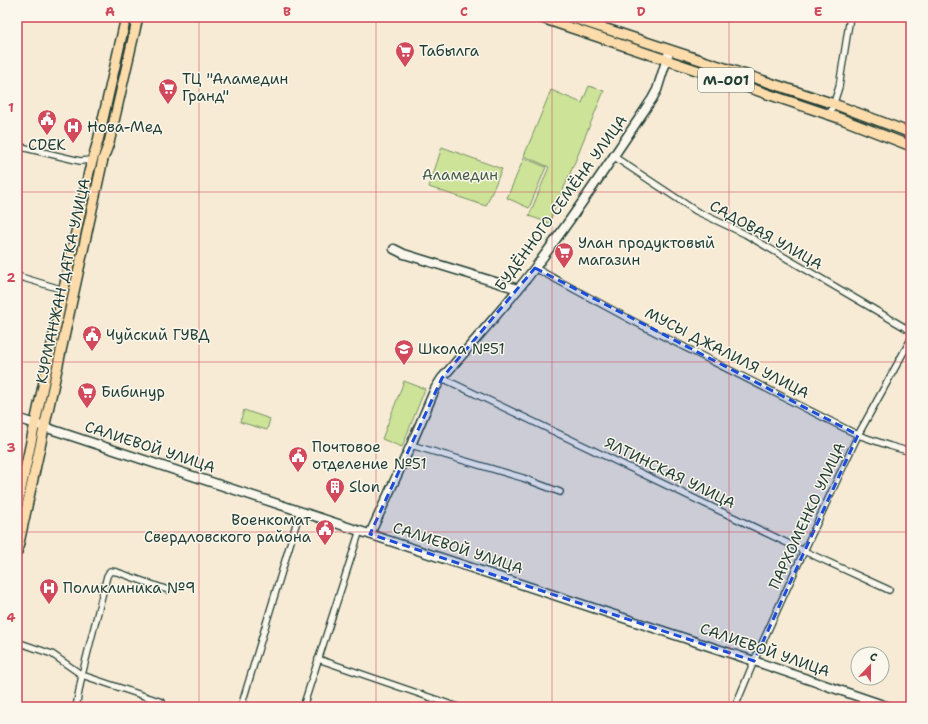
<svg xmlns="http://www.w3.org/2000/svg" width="928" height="724" font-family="'Shantell Sans',sans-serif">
<rect width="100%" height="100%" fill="#f7ebd5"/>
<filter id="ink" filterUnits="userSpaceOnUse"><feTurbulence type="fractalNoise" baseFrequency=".025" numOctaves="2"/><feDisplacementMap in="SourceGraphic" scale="8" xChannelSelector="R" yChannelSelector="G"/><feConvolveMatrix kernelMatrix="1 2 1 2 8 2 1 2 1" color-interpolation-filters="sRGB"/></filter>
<g filter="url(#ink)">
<!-- green -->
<g fill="#cde398" stroke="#769066">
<polygon points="589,86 604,91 581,146 580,150 549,223 529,216 549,167 524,156 551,90 582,103"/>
<polygon points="442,147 502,169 486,206 429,187"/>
<polygon points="524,158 546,167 529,208 507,198"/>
<polygon points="404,381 425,389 402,447 382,439"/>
<polygon points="244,410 270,419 267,430 240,422"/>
</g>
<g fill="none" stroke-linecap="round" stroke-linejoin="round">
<!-- street casing -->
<g stroke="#1f3d34" stroke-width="8">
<g id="street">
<polyline points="830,115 839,87 850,17"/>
<polyline points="17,146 80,161 92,160"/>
<polyline points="613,156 696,211 745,234 911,331"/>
<polyline points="535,268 631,320 858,435 890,446 911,452"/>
<polyline points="17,276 64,290"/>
<polyline points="442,378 804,551 889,590"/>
<polyline points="411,445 523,478 560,492"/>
<polyline points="17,642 52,654 82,675 162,702"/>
<polyline points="318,659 458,707"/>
<polyline points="76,707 82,675 107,576 110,571 117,572 168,590"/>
<polyline points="241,707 300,511"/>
<polyline points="303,707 360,530"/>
<polyline points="735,707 754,661 804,551 858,435 911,339"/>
</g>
</g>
<!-- secondary casing -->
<g stroke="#1f3d34" stroke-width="11">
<g id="secondary">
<polyline points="394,249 404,254 518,289"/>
<polyline points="17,418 754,661 889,707"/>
<path d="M370 534 411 445 435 389 442 378C473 342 506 306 534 269 576 214 614 156 652 99L657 90 668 55"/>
</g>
</g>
<!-- primary casing -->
<g stroke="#1f3d34" stroke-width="12">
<g id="primary">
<polyline points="539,17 839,118 911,146"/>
<polyline points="570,17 834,104 911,133"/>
<polyline points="17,507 89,172 98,141 126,17"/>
<polyline points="17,552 103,159 109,143 138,17"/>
</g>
</g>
<!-- street -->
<use href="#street" stroke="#fbf7ec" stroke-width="5.5"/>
<!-- secondary -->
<use href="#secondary" stroke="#fbf7ec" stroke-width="8"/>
<!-- primary -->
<use href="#primary" stroke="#fddcac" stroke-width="9"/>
</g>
</g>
<!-- marked area -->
<path fill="#1d4ed8" fill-opacity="0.2" stroke="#1d4ed8" stroke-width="3" stroke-dasharray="8 5" stroke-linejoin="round" d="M535 268 858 435 754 661 370 534 442 378Z"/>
<!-- grid -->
<path fill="none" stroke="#d1495b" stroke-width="1" stroke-opacity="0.55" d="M199 17V707M376 17V707M552 17V707M729 17V707M17 192H911M17 362H911M17 532H911"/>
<!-- icons -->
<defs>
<g id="supermarket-pin" transform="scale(1)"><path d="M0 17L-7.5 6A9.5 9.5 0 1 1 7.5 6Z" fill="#d1495b" stroke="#fbf7ec"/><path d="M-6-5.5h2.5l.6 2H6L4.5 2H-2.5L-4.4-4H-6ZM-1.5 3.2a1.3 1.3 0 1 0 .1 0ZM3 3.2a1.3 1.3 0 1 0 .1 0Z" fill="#fff"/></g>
<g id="civic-pin" transform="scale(1)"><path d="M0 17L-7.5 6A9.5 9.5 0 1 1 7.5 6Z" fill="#d1495b" stroke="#fbf7ec"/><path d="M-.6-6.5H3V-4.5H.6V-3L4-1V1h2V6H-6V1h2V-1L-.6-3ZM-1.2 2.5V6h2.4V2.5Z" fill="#fff"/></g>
<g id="hospital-pin" transform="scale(1)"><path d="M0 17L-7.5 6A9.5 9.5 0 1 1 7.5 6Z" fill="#d1495b" stroke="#fbf7ec"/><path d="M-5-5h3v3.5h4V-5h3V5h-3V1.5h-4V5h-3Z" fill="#fff"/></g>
<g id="school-pin" transform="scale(1)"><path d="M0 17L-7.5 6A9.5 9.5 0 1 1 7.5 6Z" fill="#d1495b" stroke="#fbf7ec"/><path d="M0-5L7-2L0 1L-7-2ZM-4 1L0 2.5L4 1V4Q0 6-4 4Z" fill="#fff"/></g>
<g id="building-pin" transform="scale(1)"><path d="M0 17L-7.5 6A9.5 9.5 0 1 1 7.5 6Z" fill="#d1495b" stroke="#fbf7ec"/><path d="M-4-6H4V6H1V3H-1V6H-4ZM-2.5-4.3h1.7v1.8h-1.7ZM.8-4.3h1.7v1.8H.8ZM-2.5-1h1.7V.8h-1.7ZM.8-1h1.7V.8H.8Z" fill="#fff"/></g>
</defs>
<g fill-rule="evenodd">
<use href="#supermarket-pin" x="405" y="51"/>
<use href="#supermarket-pin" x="168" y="88"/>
<use href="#civic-pin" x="47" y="119"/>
<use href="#hospital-pin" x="73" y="127"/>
<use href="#supermarket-pin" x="564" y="252"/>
<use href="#civic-pin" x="92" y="335"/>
<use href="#school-pin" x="404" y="349"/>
<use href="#supermarket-pin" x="87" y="392"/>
<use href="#civic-pin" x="298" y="456"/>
<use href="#building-pin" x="335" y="487"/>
<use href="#civic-pin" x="325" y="529"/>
<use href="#hospital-pin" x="49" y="588"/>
</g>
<g text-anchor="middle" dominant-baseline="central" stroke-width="3" stroke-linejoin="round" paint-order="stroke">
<!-- shield labels -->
<rect fill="#fbf7ec" stroke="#61756b" stroke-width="1" x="698" y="68" width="56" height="24" rx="3"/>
<g font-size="14" font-weight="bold" fill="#1f3d34">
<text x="726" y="80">М-001</text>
</g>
<!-- poi labels -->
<g font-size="15" fill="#1f3d34" stroke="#fbf7ec" text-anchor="start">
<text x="419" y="51">Табылга</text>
<text x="182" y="79">ТЦ "Аламедин<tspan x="182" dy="17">Гранд"</tspan></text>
<text x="87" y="127">Нова-Мед</text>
<text x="47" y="145" text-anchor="middle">CDEK</text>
<text x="578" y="243">Улан продуктовый<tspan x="578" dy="17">магазин</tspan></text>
<text x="106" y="335">Чуйский ГУВД</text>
<text x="418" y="349">Школа №51</text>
<text x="101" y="392">Бибинур</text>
<text x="312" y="447">Почтовое<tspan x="312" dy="17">отделение №51</tspan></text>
<text x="349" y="487">Slon</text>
<text x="311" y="520" text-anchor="end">Военкомат<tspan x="311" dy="17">Свердловского района</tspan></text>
<text x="63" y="588">Поликлиника №9</text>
</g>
<!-- park labels -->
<g font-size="15" fill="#425e48" stroke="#fbf7ec">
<text x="460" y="175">Аламедин</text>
</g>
<!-- street labels -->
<g font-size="15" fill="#1f3d34" stroke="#fbf7ec">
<text transform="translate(561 203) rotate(-54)">БУДЁННОГО СЕМЁНА УЛИЦА</text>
<text transform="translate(766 235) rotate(29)">САДОВАЯ УЛИЦА</text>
<text transform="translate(63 281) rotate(-78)">КУРМАНЖАН ДАТКА УЛИЦА</text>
<text transform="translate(727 353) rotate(27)">МУСЫ ДЖАЛИЛЯ УЛИЦА</text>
<text transform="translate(150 447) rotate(18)">САЛИЕВОЙ УЛИЦА</text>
<text transform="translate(670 473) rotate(26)">ЯЛТИНСКАЯ УЛИЦА</text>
<text transform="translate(807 516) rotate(-65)">ПАРХОМЕНКО УЛИЦА</text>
<text transform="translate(458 548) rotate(18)">САЛИЕВОЙ УЛИЦА</text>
<text transform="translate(765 650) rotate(19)">САЛИЕВОЙ УЛИЦА</text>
</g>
</g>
<!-- margin -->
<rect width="928" height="724" fill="none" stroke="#fbf7ec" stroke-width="44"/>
<!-- north arrow -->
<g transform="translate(870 666) rotate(22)"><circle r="19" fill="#fbf7ec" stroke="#a3ada2"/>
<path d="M0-3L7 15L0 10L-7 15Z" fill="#d1495b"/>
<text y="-6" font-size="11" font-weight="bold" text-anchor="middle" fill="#1f3d34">С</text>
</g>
<rect x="22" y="22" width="884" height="680" fill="none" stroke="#d1495b" stroke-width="1.5"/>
<g font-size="13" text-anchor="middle" font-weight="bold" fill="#d1495b">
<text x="110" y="16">A</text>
<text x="287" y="16">B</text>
<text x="464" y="16">C</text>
<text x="641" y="16">D</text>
<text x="818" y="16">E</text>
<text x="11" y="112">1</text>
<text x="11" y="282">2</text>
<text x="11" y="452">3</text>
<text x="11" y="622">4</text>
</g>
</svg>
